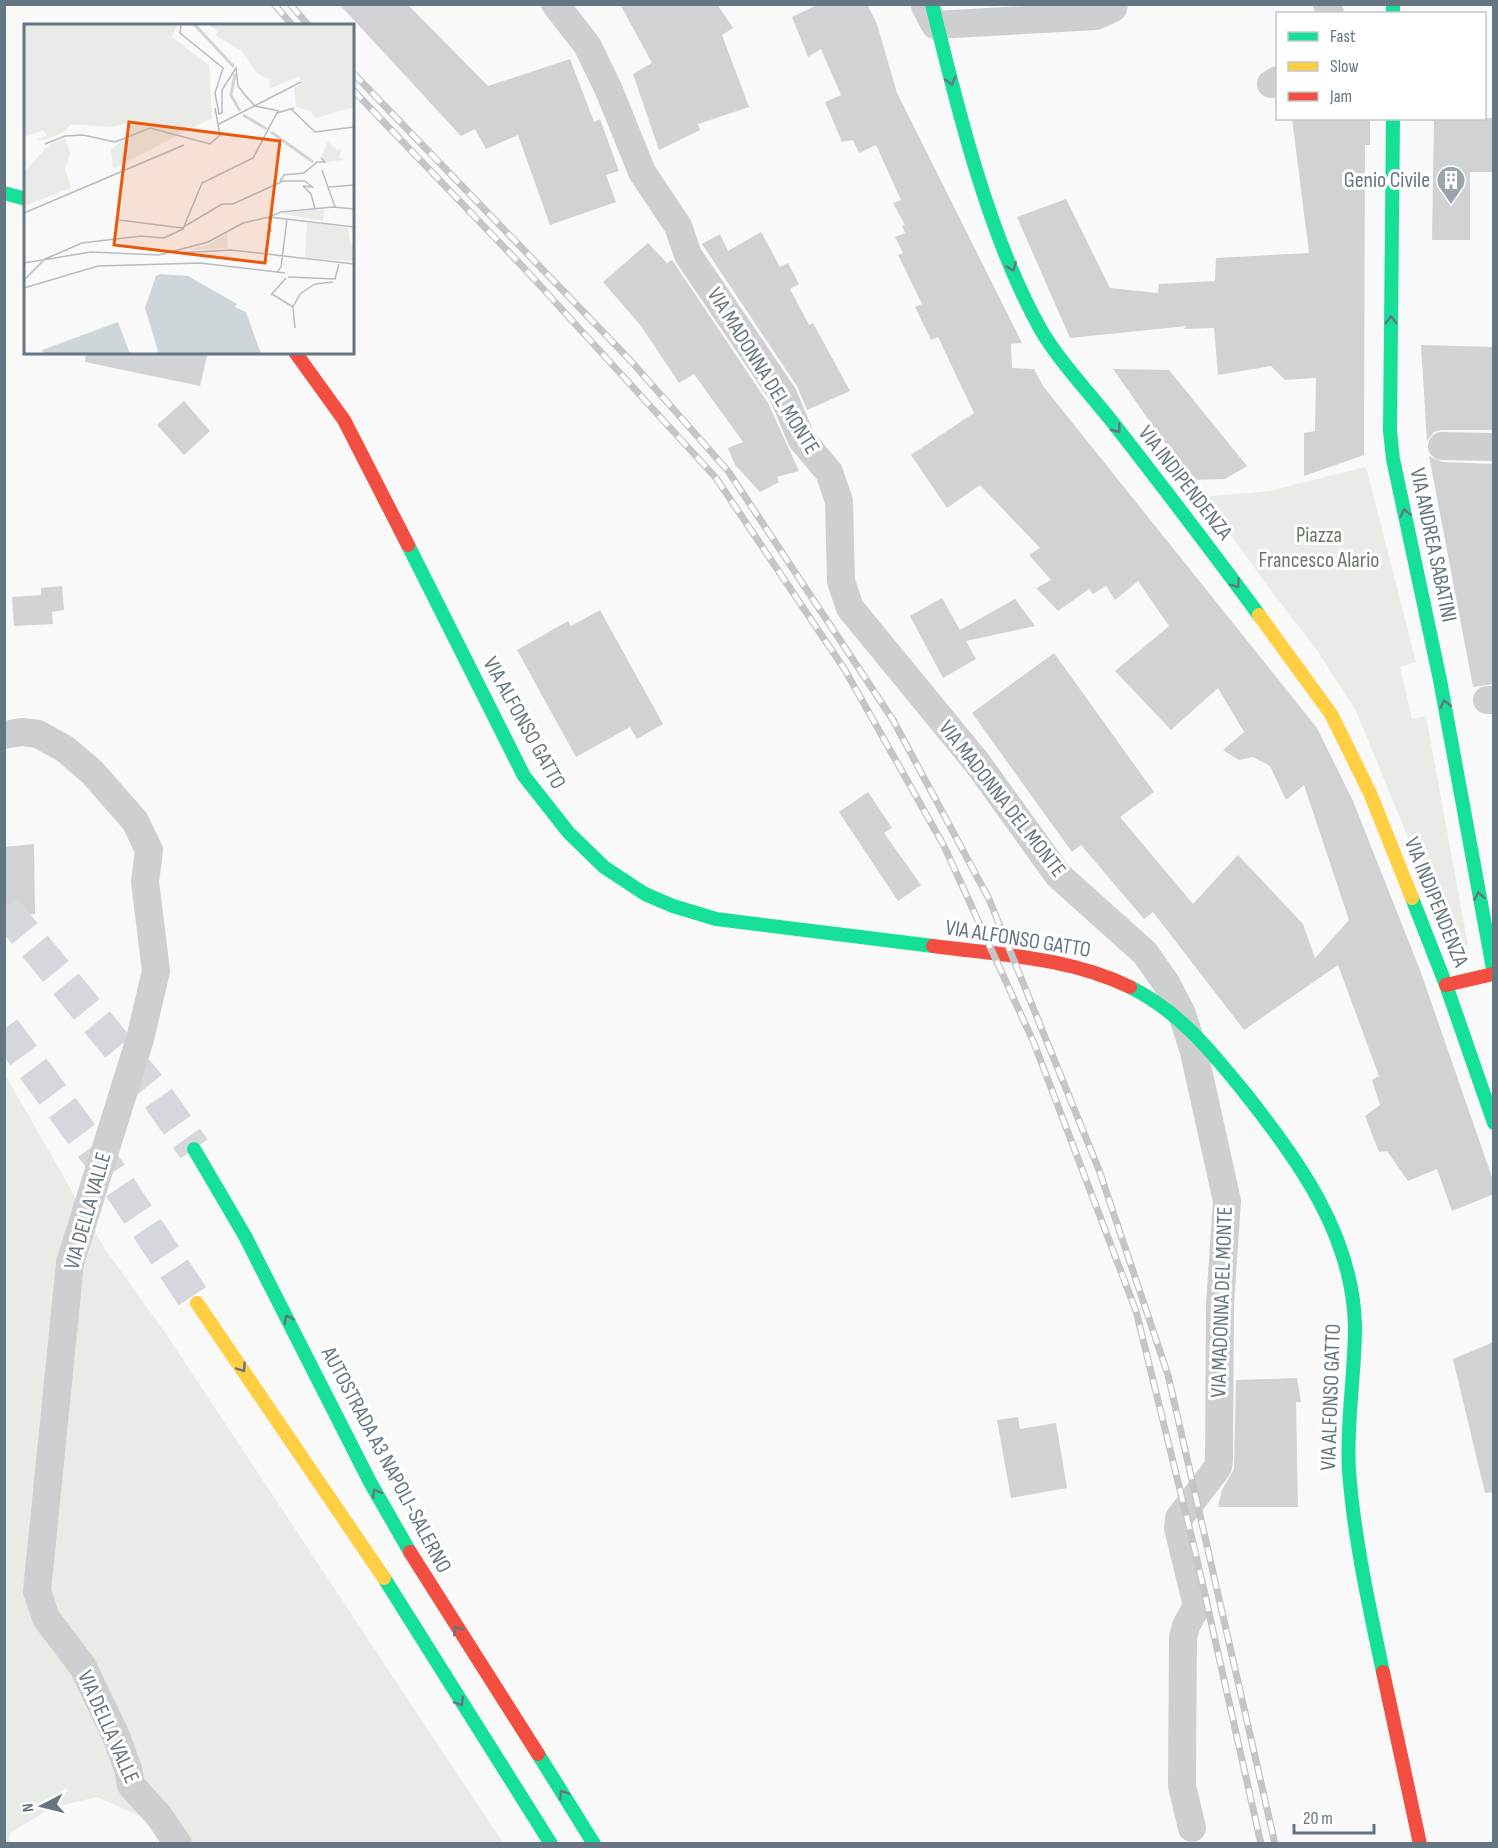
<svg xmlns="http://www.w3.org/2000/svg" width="1498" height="1848" font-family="'Sofia Sans Condensed',sans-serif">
<rect width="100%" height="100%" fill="#f9f9f9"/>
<!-- green -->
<g fill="#e8ebe6">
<polygon points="1366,467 1416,662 1400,667 1412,719 1426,716 1468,946 1454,949 1356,711 1317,650 1266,584 1204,497 1270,491"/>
<polygon points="4,1073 105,1249 166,1334 503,1843 177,1843 140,1816 97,1797 51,1808 10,1833 9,1843 5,1843"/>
</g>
<!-- building -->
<g fill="#d0d2d3">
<polygon points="339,4 407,4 488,86 570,59 594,122 600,119 619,171 606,175 616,202 550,225 518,135 486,149 475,129 461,136"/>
<polygon points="620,4 717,4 733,28 722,35 749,107 698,124 700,130 659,150 633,74 652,63"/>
<polygon points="819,4 867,4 877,24 897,93 1022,343 1011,344 1012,368 1034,369 1043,386 1317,728 1353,801 1420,970 1494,1183 1494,1194 1452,1211 1437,1169 1408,1181 1387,1151 1379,1152 1365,1116 1380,1105 1372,1080 1379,1076 1338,965 1244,1030 1153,912 1144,919 1081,845 1072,852 972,713 1054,653 1154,792 1120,817 1193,904 1238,855 1303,924 1315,958 1349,920 1304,785 1286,800 1270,766 1253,757 1239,760 1223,750 1244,732 1218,688 1171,730 1115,671 1169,626 1138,581 1115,600 1106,586 1093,594 1089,589 1058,611 1036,588 1051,580 1029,555 1040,548 980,485 947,508 911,455 974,413 938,337 931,340 915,307 922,304 898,255 903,253 895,237 905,233 902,226 905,225 893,203 901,200 876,145 859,153 853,140 842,142 825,102 841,95 821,49 808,57 792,17"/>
<polygon points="1292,118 1370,118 1370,145 1365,145 1364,455 1304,476 1304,433 1315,431 1316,378 1285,380 1271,366 1218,375 1214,328 1183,329 1187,326 1070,338 1017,217 1066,199 1110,288 1158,293 1159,284 1215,281 1216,258 1309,253"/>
<polygon points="1434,118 1494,118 1494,172 1470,172 1470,240 1432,240"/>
<polygon points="761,232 780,267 788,263 799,284 790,289 809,325 813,323 850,391 807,410 797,386 702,244 720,234 728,251"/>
<polygon points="648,243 667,263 672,260 768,403 799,471 777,477 779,482 760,492 735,465 728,448 743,442 694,374 679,383 641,326 603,282"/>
<polygon points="1421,345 1494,347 1494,430 1442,430 1434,432 1427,441"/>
<polygon points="86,352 208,352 200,386 85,362"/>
<polygon points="1113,369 1169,370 1247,466 1225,479 1191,480"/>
<polygon points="184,401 210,431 184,455 157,425"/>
<polygon points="1429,456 1442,462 1494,464 1494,684 1473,687"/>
<polygon points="62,586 64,610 52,612 53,624 14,626 12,597 41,595 41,588"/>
<polygon points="942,598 960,630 1015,599 1035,626 966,641 976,659 943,678 910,616"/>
<polygon points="600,610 663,724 637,739 630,727 576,757 517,650 568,621 571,626"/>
<polygon points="868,792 892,828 884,833 921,885 898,901 839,812"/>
<polygon points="34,844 35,914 4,915 4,847"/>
<polygon points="1494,1342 1494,1492 1485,1493 1453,1359"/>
<polygon points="1297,1378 1301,1402 1296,1402 1298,1507 1218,1507 1222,1490 1234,1469 1236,1380"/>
<polygon points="1018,1417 1020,1429 1056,1423 1067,1488 1011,1498 997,1420"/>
</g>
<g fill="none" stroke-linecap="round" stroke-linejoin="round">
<!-- highway-tunnel -->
<g stroke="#d4d8dc" stroke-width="33" stroke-dasharray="33 16" stroke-linecap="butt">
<polyline points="4,908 152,1089 194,1149"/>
<polyline points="4,1029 109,1171 197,1303"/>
</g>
<!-- street -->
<g stroke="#cecfd0" stroke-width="28">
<polyline points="555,4 587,45 608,88 642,172 678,226 688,255 783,395 802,440 829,472 839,501 841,581 850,608 978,764 1058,875 1145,953 1166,983 1182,1014 1194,1052 1227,1201 1220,1304 1219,1459 1218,1467 1179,1518 1178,1528 1197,1606 1186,1626 1183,1638 1182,1786 1192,1828"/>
<polyline points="1327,4 1330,14"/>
<polyline points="925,6 935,25 1096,16 1113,8 1114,4"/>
<polyline points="1271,84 1278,80"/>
<polyline points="1442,446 1494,447"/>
<polyline points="1487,700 1494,700"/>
<polyline points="4,735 22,732 38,734 65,749 92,772 135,821 149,850 145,882 156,971 140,1039 70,1263 37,1591 46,1618 83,1667 116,1736 128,1769 131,1785 159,1816 178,1844"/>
</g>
<!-- fast -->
<g stroke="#16e098" stroke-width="14">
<path d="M932 4C957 107 989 238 1041 330 1059 361 1091 395 1114 424 1163 487 1212 551 1259 615"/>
<polyline points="1393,4 1393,14"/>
<polyline points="1393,118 1390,431 1393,459 1440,680 1494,974"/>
<polyline points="4,193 26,199"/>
<polyline points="408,545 524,776 569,833 604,867 645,894 673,906 716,919 933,946"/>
<polyline points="1412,898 1446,985 1494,1123"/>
<path d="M1130 987C1180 1012 1211 1051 1245 1093 1299 1161 1353 1236 1355 1326 1355 1375 1346 1423 1349 1471 1354 1538 1369 1606 1383 1672"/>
<polyline points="194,1149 245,1236 370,1482 410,1552"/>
<polyline points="384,1578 551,1844"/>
<polyline points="538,1754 594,1844"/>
</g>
<!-- slow -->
<g stroke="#ffcf43" stroke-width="14">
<polyline points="1259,615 1331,714 1370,793 1412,898"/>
<polyline points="197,1303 384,1578"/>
</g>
<!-- jam -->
<g stroke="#f24e42" stroke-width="14">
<polyline points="295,352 344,420 408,545"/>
<path d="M933 946C1000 955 1068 957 1130 987"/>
<polyline points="1446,985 1493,974"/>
<polyline points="410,1552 538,1754"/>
<polyline points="1383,1672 1420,1844"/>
</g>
<!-- rail casing -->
<g stroke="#c3c5c6" stroke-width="7">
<g id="rail">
<polyline points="274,4 293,26"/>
<polyline points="290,4 309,26"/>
<polyline points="352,72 630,360 728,471 893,720 989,899 1099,1170 1168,1375 1275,1844"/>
<polyline points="352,89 524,268 716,478 845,670 944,846 1034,1043 1136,1311 1196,1555 1261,1844"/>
</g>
</g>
<!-- rail -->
<use href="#rail" stroke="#fff" stroke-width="4.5" stroke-dasharray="14" stroke-linecap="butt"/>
</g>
<!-- one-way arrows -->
<defs><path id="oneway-chevron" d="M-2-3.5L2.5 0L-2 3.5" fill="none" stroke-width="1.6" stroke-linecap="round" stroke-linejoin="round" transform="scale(1.5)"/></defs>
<g stroke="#657683">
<use href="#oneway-chevron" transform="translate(951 81) rotate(74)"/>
<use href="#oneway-chevron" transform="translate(1012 267) rotate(68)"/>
<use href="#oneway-chevron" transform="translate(1391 320) rotate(-90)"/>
<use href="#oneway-chevron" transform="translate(1117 429) rotate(53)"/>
<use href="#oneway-chevron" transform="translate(1405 513) rotate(-102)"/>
<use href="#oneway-chevron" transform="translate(1236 584) rotate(54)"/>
<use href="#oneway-chevron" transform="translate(1445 704) rotate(-101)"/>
<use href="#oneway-chevron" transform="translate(1479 896) rotate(-100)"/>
<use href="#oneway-chevron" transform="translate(288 1319) rotate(-117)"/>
<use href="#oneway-chevron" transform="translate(242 1368) rotate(56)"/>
<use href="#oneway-chevron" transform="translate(376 1493) rotate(-119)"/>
<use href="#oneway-chevron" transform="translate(457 1630) rotate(-123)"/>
<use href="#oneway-chevron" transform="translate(460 1702) rotate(57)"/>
<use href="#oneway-chevron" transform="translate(563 1794) rotate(-123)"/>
</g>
<!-- icons -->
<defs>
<g id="building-pin" transform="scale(1.5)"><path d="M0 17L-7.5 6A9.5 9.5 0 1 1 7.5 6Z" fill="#99a4ac" stroke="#fff"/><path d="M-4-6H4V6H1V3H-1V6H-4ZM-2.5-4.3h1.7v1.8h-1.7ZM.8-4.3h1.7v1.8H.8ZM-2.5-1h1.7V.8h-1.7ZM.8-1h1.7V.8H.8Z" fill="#fff"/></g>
</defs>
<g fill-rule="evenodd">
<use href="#building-pin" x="1451" y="180"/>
</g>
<g text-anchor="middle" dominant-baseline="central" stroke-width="6" stroke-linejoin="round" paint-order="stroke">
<!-- poi labels -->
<g font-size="22" fill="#657683" stroke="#fff" text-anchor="end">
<text x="1430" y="180">Genio Civile</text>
</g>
<!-- street labels -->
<g font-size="22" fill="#657683" stroke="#fff">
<text transform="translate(763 371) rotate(58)">VIA MADONNA DEL MONTE</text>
<text transform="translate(1185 483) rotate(52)">VIA INDIPENDENZA</text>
<text transform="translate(1433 545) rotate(78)">VIA ANDREA SABATINI</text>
<text transform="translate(524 723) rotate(61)">VIA ALFONSO GATTO</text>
<text transform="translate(1002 799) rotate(52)">VIA MADONNA DEL MONTE</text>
<text transform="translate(1436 902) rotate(68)">VIA INDIPENDENZA</text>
<text transform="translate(1018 939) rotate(9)">VIA ALFONSO GATTO</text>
<text transform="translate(88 1211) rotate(-74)">VIA DELLA VALLE</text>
<text transform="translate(1222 1302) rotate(-88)">VIA MADONNA DEL MONTE</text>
<text transform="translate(1331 1397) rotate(-88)">VIA ALFONSO GATTO</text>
<text transform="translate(386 1460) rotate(62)">AUTOSTRADA A3 NAPOLI-SALERNO</text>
<text transform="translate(108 1727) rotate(66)">VIA DELLA VALLE</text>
</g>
<!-- park labels -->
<g font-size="22" fill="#687a64" stroke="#fff">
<text x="1319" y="535">Piazza<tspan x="1319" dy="25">Francesco Alario</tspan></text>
</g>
</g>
<!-- overview -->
<g transform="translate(24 24)">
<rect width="330" height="330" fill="#f9f9f9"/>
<path d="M0 0H154L148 13 185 41 188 94 89 145 87 125 106 110V99L86 103 47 100 40 108 21 116H12L23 112 19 106 0 113ZM184 0H330L329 83 292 94 286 87 272 83 270 64 278 60 275 52 245 65 246 56 234 50 218 27 192 12 194 8ZM41 114 46 129 41 145 47 164 0 182V148L26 120ZM304 117 314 126 318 124 315 133 319 136 302 138 297 134ZM300 185 299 197 259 190V189ZM283 198 324 204 326 219 330 221 329 237 281 234ZM203 210 204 224 164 226 184 221Z" fill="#e8ebe6"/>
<path d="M136 250 164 252 213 280 211 283 222 288 237 330H135L121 284 132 252ZM94 298 106 330H20L18 326Z" fill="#ced6d9"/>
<path fill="none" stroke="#ced6d9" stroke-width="3" d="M170 0 210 43M211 50 207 71 216 87M219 91 243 105M247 108 289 138"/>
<path fill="none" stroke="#b5bdc3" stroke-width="1.5" d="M157 0 156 9 199 44 191 69 195 90 198 89V66L212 44 214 62 221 71 231 82 255 87M267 85 291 108 330 103M195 100 277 58M21 120 41 112 59 111 91 118 126 104 186 120 196 111 191 84M298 146 311 183M256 157 260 151 280 149 293 138H301L297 134M279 162 287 170 291 185M305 163 330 161M0 189 160 121M95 196 158 204 198 180H209L259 157H281L288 163 279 162M247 208 245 193 257 188 309 183 330 185M153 229 207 226 330 240M0 239 67 228 135 231 184 218 219 199 245 193 330 203M253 248 257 243 263 195M264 253 311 255 315 240M0 256 21 235 58 219 117 212 140 214 159 205 178 159 229 134 253 89 270 84M0 264 74 242 176 239 261 249M248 270 269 283M247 271 262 254M271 304 269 283 276 270 291 260 309 258"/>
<path fill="#e8590c" fill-opacity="0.15" stroke="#e8590c" stroke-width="3" d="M105 98 256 117 241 239 90 221Z"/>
<rect width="330" height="330" fill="none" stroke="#657683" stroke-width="3"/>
</g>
<!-- border -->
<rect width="1498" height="1848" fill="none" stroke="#657683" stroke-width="12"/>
<!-- legend -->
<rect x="1276" y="12" width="210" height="108" fill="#ffffff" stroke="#c1c8cd" stroke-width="1.5"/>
<rect x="1288" y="32" width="30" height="9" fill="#16e098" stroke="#c1c8cd" stroke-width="1.5"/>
<text x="1330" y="42" font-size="18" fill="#657683">Fast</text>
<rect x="1288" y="62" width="30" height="9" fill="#ffcf43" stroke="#c1c8cd" stroke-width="1.5"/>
<text x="1330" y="72" font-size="18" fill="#657683">Slow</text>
<rect x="1288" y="92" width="30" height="9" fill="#f24e42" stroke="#c1c8cd" stroke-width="1.5"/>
<text x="1330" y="102" font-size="18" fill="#657683">Jam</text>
<!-- north arrow -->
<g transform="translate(42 1806) rotate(263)" stroke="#ffffff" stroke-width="4.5" paint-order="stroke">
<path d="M0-4.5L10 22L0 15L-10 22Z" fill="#657683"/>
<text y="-9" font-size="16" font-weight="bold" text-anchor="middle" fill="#657683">N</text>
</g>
<!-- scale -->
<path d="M1294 1824v9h80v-9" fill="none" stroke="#657683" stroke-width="3"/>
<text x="1303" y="1824" font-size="18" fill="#657683" stroke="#ffffff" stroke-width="4.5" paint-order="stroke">20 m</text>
</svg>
